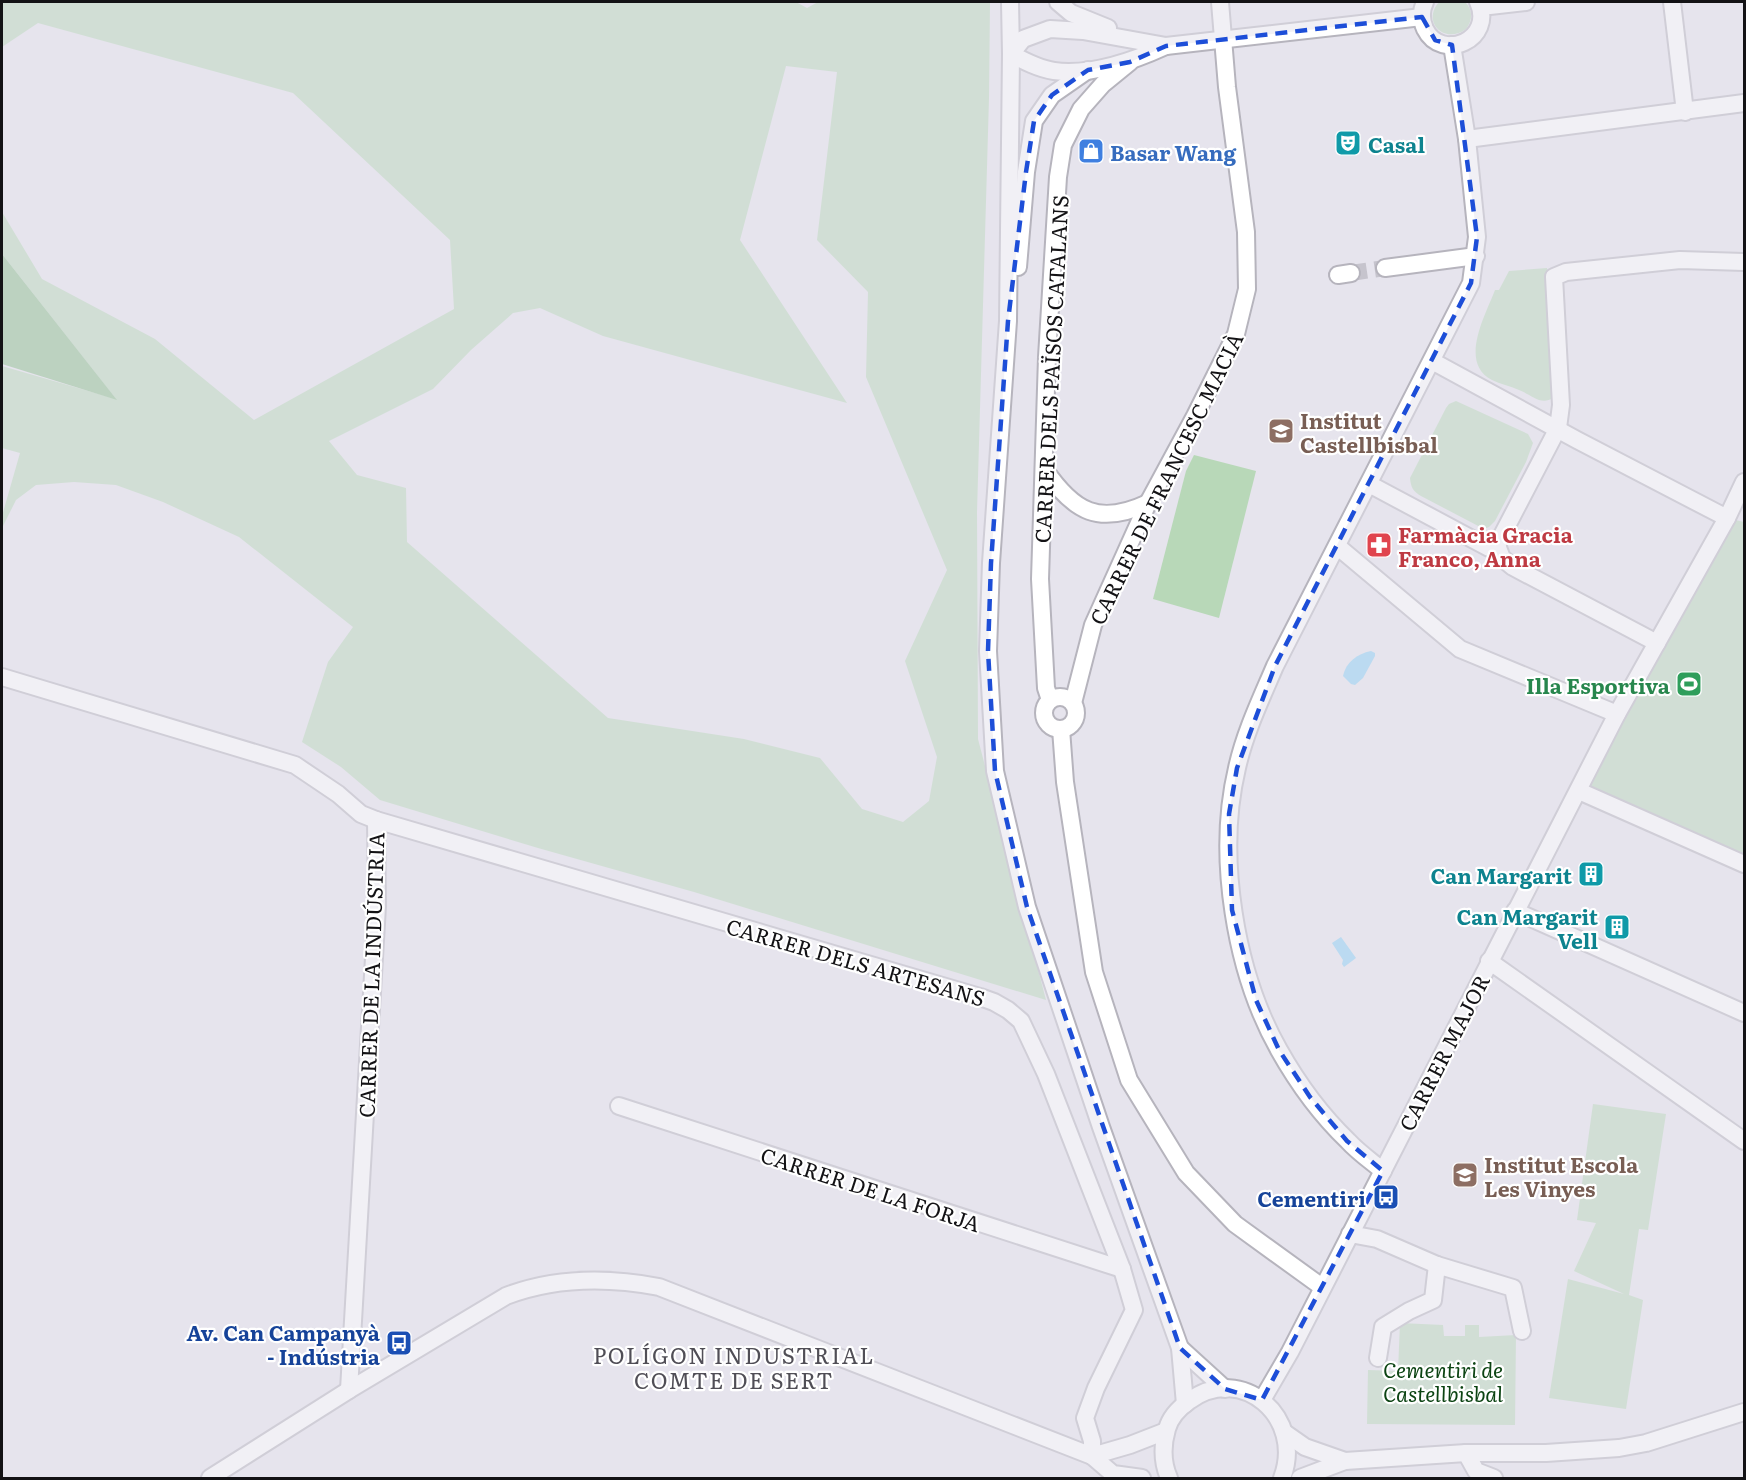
<svg xmlns="http://www.w3.org/2000/svg" width="1746" height="1480" font-family="Literata,serif">
<rect width="100%" height="100%" fill="#e6e4ed"/>
<!-- green -->
<g fill="#b8d8b8" fill-rule="evenodd">
<path d="M2 2H796L807 8 818 2H990L989 98 977 512 978 739 1046 1000 694 892 538 848 380 800 341 767 302 742 328 662 353 627 239 537 163 502 116 485 74 482 36 485 16 500 2 528V516L20 453 2 448V366L116 399 2 254V212L42 279 155 339 254 420 454 309 450 240 293 93 38 23 2 47ZM786 66 837 72 817 240 868 292 866 377 947 570 905 661 937 757 929 801 903 822 862 809 820 758 744 739 608 718 407 542 406 488 357 475 329 441 433 389 471 350 513 313 540 308 603 336 847 403 740 240Z"/>
<path d="M1439 2H1465C1473 10 1473 20 1466 29 1445 45 1421 22 1439 2Z"/>
<path d="M1547 268 1553 395V398C1540 406 1531 394 1519 390 1510 386 1500 384 1492 380 1458 363 1486 314 1495 290H1499L1509 271Z"/>
<path d="M1456 401 1528 434 1533 443 1526 462 1495 521 1489 527 1484 529 1421 496C1413 491 1411 488 1410 478L1446 408 1449 404Z"/>
<polygon points="1194,455 1256,471 1219,618 1153,599 1186,471"/>
<polygon points="1727,518 1744,522 1744,856 1579,791"/>
<polygon points="1593,1104 1666,1114 1648,1230 1639,1229 1629,1295 1643,1300 1626,1409 1549,1398 1568,1279 1624,1294 1574,1271 1596,1223 1577,1220"/>
<polygon points="1400,1323 1443,1325 1444,1336 1465,1336 1465,1325 1479,1325 1479,1337 1516,1335 1515,1425 1367,1424 1368,1370 1398,1371"/>
</g>
<!-- forest -->
<polygon fill="#8abd8a" points="2,254 117,400 2,364"/>
<!-- water -->
<g fill="#87cff5">
<path d="M1371 651 1375 653V656L1363 678 1355 685 1351 684 1343 676C1346 662 1357 654 1371 651Z"/>
<polygon points="1341,937 1356,958 1344,967 1342,964 1343,960 1332,943"/>
</g>
<g fill="none" stroke-linecap="round" stroke-linejoin="round">
<!-- minor-tunnel -->
<polyline stroke="#c6c4cd" stroke-width="16" stroke-dasharray="16 8" stroke-linecap="butt" points="1351,273 1385,268"/>
<!-- minor casing -->
<g stroke="#b6b4bd" stroke-width="20">
<g id="minor">
<polyline points="1010,2 1011,54 1008,321 991,563 988,651 995,771 1027,907 1101,1127 1180,1348 1185,1404"/>
<polyline points="1058,2 1071,13 1108,28"/>
<path d="M1425 2C1421 10 1421 20 1425 29 1442 63 1495 39 1478 2"/>
<polyline points="1672,2 1685,112"/>
<polyline points="1481,7 1526,2"/>
<polyline points="1011,54 1023,39 1050,29 1083,31 1166,46 1422,17"/>
<path d="M1011 54C1024 61 1039 69 1054 71 1092 76 1133 61 1166 46"/>
<polyline points="1467,139 1744,103"/>
<polyline points="1018,267 1026,172 1034,121 1052,95 1088,70"/>
<polyline points="1385,268 1476,256"/>
<polyline points="1338,275 1351,273"/>
<polyline points="1432,361 1577,440 1727,518"/>
<path d="M1045 470C1074 512 1099 526 1148 503"/>
<polyline points="1369,484 1489,548 1497,545 1558,428 1561,405 1554,277 1566,272 1680,260 1744,262"/>
<polyline points="1497,545 1502,558 1513,567 1657,643"/>
<polyline points="1337,546 1460,649 1617,714"/>
<polyline points="2,677 295,765 338,794 361,814 376,820 980,997 994,1002 1008,1010 1021,1021 1046,1074 1122,1269 1134,1310 1096,1388 1085,1418 1092,1441 1092,1456"/>
<circle cx="1060" cy="713" r="16"/>
<polyline points="1050,700 1046,688 1040,579 1047,357 1058,177 1063,145 1081,109 1103,84 1130,62"/>
<polyline points="1073,703 1093,625 1148,503 1195,416 1236,334 1247,289 1246,232 1227,87 1220,2"/>
<polyline points="1061,729 1065,782 1094,972 1129,1080 1186,1173 1235,1224 1322,1287"/>
<polyline points="1579,791 1744,864"/>
<polyline points="1515,911 1744,1013"/>
<polyline points="1489,961 1744,1141"/>
<polyline points="619,1106 1122,1269"/>
<path d="M1383 1171C1371 1161 1358 1152 1348 1141 1322 1116 1297 1082 1279 1050 1235 972 1216 856 1237 768 1245 732 1261 699 1275 666L1471 283 1477 237 1467 139 1452 45"/>
<polyline points="1350,1234 1377,1239 1437,1265"/>
<polyline points="1180,1348 1225,1389"/>
<polyline points="1378,1358 1383,1327 1409,1311 1433,1300 1437,1265 1513,1288 1522,1331"/>
<polyline points="349,1390 377,906 376,820"/>
<polyline points="1262,1400 1290,1352 1617,714 1727,518 1744,482"/>
<polyline points="1285,1433 1305,1447 1345,1461"/>
<polyline points="1466,1453 1476,1471 1494,1478"/>
<polyline points="1092,1456 1130,1445 1166,1431"/>
<path d="M210 1478 349 1390 506 1296C556 1277 607 1277 659 1287L1092 1456 1113 1474 1142 1478"/>
<path d="M1169 1478C1162 1462 1162 1446 1167 1429 1170 1418 1179 1408 1189 1401 1242 1362 1305 1418 1282 1478"/>
<polyline points="1300,1478 1345,1461 1466,1453 1546,1453 1619,1448 1646,1443 1744,1412"/>
</g>
</g>
<!-- minor -->
<use href="#minor" stroke="#fff" stroke-width="16"/>
</g>
<!-- marked area -->
<path d="M0 0H1746V1480H0ZM1422 17 1435 40 1452 45 1477 237 1471 283 1275 666 1237 768 1229 814 1232 910 1256 1000 1279 1050 1310 1097 1347 1141 1383 1171 1262 1400 1225 1389 1180 1348 1027 907 995 771 988 651 991 563 1008 321 1026 172 1034 121 1052 95 1088 70 1130 62 1166 46Z" fill="#e6e4ed" fill-opacity=".55" fill-rule="evenodd"/>
<path fill="none" stroke="#1d4ed8" stroke-width="4.5" stroke-dasharray="12 8" stroke-linejoin="round" d="M1422 17 1435 40 1452 45 1477 237 1471 283 1275 666 1237 768 1229 814 1232 910 1256 1000 1279 1050 1310 1097 1347 1141 1383 1171 1262 1400 1225 1389 1180 1348 1027 907 995 771 988 651 991 563 1008 321 1026 172 1034 121 1052 95 1088 70 1130 62 1166 46Z"/>
<!-- icons -->
<defs>
<g id="theatre-square" transform="scale(1.35)"><rect x="-9" y="-9" width="18" height="18" rx="4" fill="#0f9aa8" stroke="#fff"/><path d="M-5-5.5Q0-4 5-5.5V0Q5 5 0 6Q-5 5-5 0ZM-3.3-2.5H-1v1.5H-3.3ZM1-2.5H3.3v1.5H1ZM-2.8 1Q0 5.5 2.8 1Z" fill="#fff"/></g>
<g id="shop-square" transform="scale(1.35)"><rect x="-9" y="-9" width="18" height="18" rx="4" fill="#3f7fe0" stroke="#fff"/><path d="M-5-2.5h2.3a2.7 3.5 0 0 1 5.4 0H5L5.5 6h-11ZM-1.5-2.5h3a1.5 2.3 0 0 0-3 0Z" fill="#fff"/></g>
<g id="school-square" transform="scale(1.35)"><rect x="-9" y="-9" width="18" height="18" rx="4" fill="#8d6e63" stroke="#fff"/><path d="M0-5L7-2L0 1L-7-2ZM-4 1L0 2.5L4 1V4Q0 6-4 4Z" fill="#fff"/></g>
<g id="pharmacy-square" transform="scale(1.35)"><rect x="-9" y="-9" width="18" height="18" rx="4" fill="#e0444e" stroke="#fff"/><path d="M-2-6h4v4h4v4h-4v4h-4v-4h-4v-4h4Z" fill="#fff"/></g>
<g id="stadium-square" transform="scale(1.35)"><rect x="-9" y="-9" width="18" height="18" rx="4" fill="#2e9e5b" stroke="#fff"/><path d="M0-5a6.5 5 0 1 0 0 10a6.5 5 0 1 0 0-10ZM-3.5-1.8h7v3.6h-7Z" fill="#fff"/></g>
<g id="building-square" transform="scale(1.35)"><rect x="-9" y="-9" width="18" height="18" rx="4" fill="#0f9aa8" stroke="#fff"/><path d="M-4-6H4V6H1V3H-1V6H-4ZM-2.5-4.3h1.7v1.8h-1.7ZM.8-4.3h1.7v1.8H.8ZM-2.5-1h1.7V.8h-1.7ZM.8-1h1.7V.8H.8Z" fill="#fff"/></g>
<g id="bus-square" transform="scale(1.35)"><rect x="-9" y="-9" width="18" height="18" rx="4" fill="#1a4fb4" stroke="#fff"/><path d="M-5-6H5V4H4V6H2V4H-2V6H-4V4H-5ZM-3.5-4V0h7V-4ZM-3.5 1.2v1.5H-2V1.2ZM2 1.2v1.5H3.5V1.2Z" fill="#fff"/></g>
</defs>
<g fill-rule="evenodd">
<use href="#theatre-square" x="1348" y="143"/>
<use href="#shop-square" x="1091" y="151"/>
<use href="#school-square" x="1281" y="431"/>
<use href="#pharmacy-square" x="1379" y="545"/>
<use href="#stadium-square" x="1689" y="684"/>
<use href="#building-square" x="1591" y="874"/>
<use href="#building-square" x="1617" y="927"/>
<use href="#school-square" x="1465" y="1175"/>
<use href="#bus-square" x="1386" y="1197"/>
<use href="#bus-square" x="399" y="1343"/>
</g>
<g text-anchor="middle" dominant-baseline="central" stroke-width="4.5" stroke-linejoin="round" paint-order="stroke">
<!-- culture labels -->
<g font-size="21" font-weight="bold" fill="#0d838f" stroke="#fff" text-anchor="end">
<text x="1368" y="143" text-anchor="start">Casal</text>
<text x="1572" y="874">Can Margarit</text>
<text x="1598" y="915">Can Margarit<tspan x="1598" dy="24">Vell</tspan></text>
</g>
<!-- shop labels -->
<g font-size="21" font-weight="bold" fill="#366cbe" stroke="#fff" text-anchor="start">
<text x="1110" y="151">Basar Wang</text>
</g>
<!-- street labels -->
<g font-size="21" fill="#131215" stroke="#fff">
<text transform="translate(1050 369) rotate(-87)">CARRER DELS PAÏSOS CATALANS</text>
<text transform="translate(1165 478) rotate(-64)">CARRER DE FRANCESC MACIÀ</text>
<text transform="translate(856 961) rotate(16)">CARRER DELS ARTESANS</text>
<text transform="translate(370 975) rotate(-88)">CARRER DE LA INDÚSTRIA</text>
<text transform="translate(1443 1052) rotate(-63)">CARRER MAJOR</text>
<text transform="translate(871 1188) rotate(18)">CARRER DE LA FORJA</text>
</g>
<!-- education labels -->
<g font-size="21" font-weight="bold" fill="#785e54" stroke="#fff" text-anchor="start">
<text x="1300" y="419">Institut<tspan x="1300" dy="24">Castellbisbal</tspan></text>
<text x="1484" y="1163">Institut Escola<tspan x="1484" dy="24">Les Vinyes</tspan></text>
</g>
<!-- health labels -->
<g font-size="21" font-weight="bold" fill="#be3a42" stroke="#fff" text-anchor="start">
<text x="1398" y="533">Farmàcia Gracia<tspan x="1398" dy="24">Franco, Anna</tspan></text>
</g>
<!-- leisure labels -->
<g font-size="21" font-weight="bold" fill="#27864d" stroke="#fff" text-anchor="end">
<text x="1670" y="684">Illa Esportiva</text>
</g>
<!-- transit labels -->
<g font-size="21" font-weight="bold" fill="#164399" stroke="#fff" text-anchor="end">
<text x="1366" y="1197">Cementiri</text>
<text x="380" y="1331">Av. Can Campanyà<tspan x="380" dy="24">- Indústria</tspan></text>
</g>
<!-- park labels -->
<g font-size="21" font-style="italic" fill="#0c4413" stroke="#fff">
<text x="1443" y="1368">Cementiri de<tspan x="1443" dy="24">Castellbisbal</tspan></text>
</g>
<!-- neighbourhood labels -->
<g font-size="22" letter-spacing="1.5" fill="#504e56" stroke="#fff">
<text x="734" y="1354">POLÍGON INDUSTRIAL<tspan x="734" dy="25">COMTE DE SERT</tspan></text>
</g>
</g>
<!-- border -->
<rect width="1746" height="1480" fill="none" stroke="#131215" stroke-width="6"/>
</svg>
